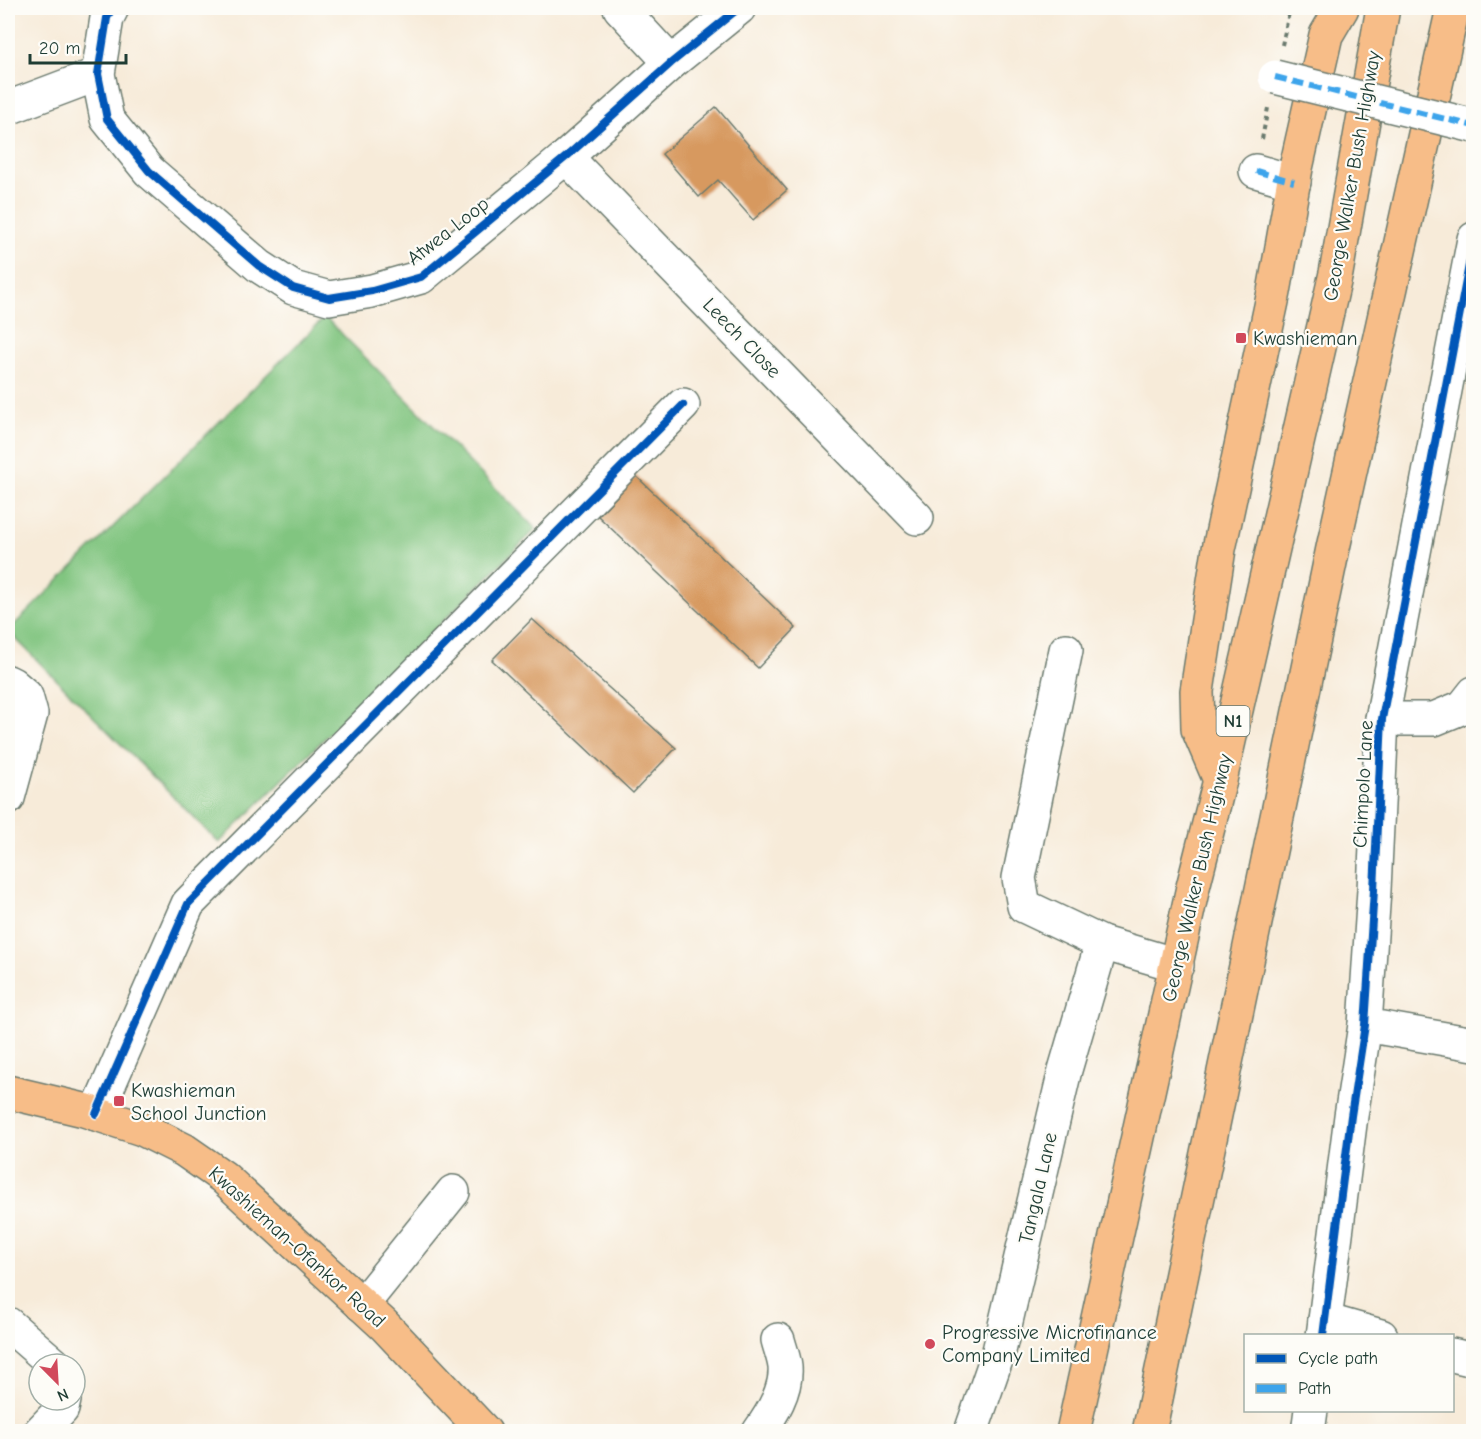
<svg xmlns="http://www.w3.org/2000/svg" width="1481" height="1439" font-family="'Comic Neue',sans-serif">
<rect width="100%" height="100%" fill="#fdfcf7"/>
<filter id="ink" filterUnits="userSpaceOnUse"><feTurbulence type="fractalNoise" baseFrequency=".0167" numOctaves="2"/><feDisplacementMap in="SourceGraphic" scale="12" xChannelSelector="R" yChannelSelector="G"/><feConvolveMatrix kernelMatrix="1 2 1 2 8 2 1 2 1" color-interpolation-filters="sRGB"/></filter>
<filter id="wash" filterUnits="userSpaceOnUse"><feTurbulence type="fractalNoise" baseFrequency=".008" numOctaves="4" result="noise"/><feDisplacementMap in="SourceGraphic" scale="24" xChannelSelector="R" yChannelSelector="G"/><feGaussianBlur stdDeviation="1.35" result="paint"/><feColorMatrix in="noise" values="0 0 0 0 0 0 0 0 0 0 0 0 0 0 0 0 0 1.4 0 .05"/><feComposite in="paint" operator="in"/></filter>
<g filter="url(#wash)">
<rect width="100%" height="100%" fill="#f7ebd9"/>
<!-- grass -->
<polygon fill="#81c580" stroke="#50815a" stroke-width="1.5" points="325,317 536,529 219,843 8,631"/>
<g id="blocks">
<!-- building -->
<g fill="#d7995e">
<polygon points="716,107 787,190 753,220 718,180 699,197 662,154"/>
<polygon points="636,476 796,628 758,668 598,516"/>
<polygon points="532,619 676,748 633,793 492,660"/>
</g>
</g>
</g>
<g filter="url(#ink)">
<use href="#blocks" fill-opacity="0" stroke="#6b7a6e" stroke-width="1.5"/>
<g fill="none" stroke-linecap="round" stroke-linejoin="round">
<!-- minor casing -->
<g stroke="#6b7a6e" stroke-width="36">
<g id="minor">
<polyline points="112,8 107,18 98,74 107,119 149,171 259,266 293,288 329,298 372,291 421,277 566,157 671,63 739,8"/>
<polyline points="620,8 671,63"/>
<polyline points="8,108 98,74"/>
<polyline points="566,157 917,518"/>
<polyline points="1256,171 1294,182"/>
<polyline points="1066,650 1019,878 1024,906 1102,943 1177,965"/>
<polyline points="8,682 12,684 26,696 31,714 8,798"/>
<polyline points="1382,719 1434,719 1463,707 1474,693"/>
<polyline points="1365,1025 1474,1044"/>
<polyline points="96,1114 188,904 683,405"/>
<polyline points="362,1305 453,1192"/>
<polyline points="1325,1320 1381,1336"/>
<polyline points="8,1324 54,1364"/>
<polyline points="1323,1336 1351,1116 1365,1025 1374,890 1382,719 1474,239"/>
<polyline points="1452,1355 1474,1360"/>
<polyline points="40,1432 62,1409 64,1400"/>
<path d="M759 1432C772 1414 787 1390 785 1367 784 1358 780 1348 778 1340"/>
<polyline points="971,1432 999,1351 1065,1070 1102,943"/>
<polyline points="1308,1432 1311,1410"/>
</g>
</g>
<!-- major casing -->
<g stroke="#6b7a6e" stroke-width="36">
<polyline id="major" points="8,1092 84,1110 142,1129 184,1150 223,1177 384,1325 485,1432"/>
</g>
<!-- highway casing -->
<g stroke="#6b7a6e" stroke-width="36">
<g id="highway">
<polyline points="1220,780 1198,729 1197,691 1219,549 1274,292 1296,168 1326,35 1342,8"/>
<polyline points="1073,1432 1193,887 1220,780 1336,273 1383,8"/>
<polyline points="1149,1432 1333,548 1453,8"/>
</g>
</g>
<!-- path -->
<g stroke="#6b7a6e" stroke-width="4" stroke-dasharray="4.5 4.5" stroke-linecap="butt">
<polyline points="1282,45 1290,8"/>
<polyline points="1262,139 1268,108"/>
</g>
<!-- minor -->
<use href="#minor" stroke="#fff" stroke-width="33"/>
<!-- major -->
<use href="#major" stroke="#f7bd88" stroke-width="33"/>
<!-- highway -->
<use href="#highway" stroke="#f7bd88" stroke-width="33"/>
<!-- minor-bridge casing -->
<g stroke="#6b7a6e" stroke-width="36" stroke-linecap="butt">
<polyline id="minor-bridge" points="1275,77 1474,126"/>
</g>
<!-- minor-bridge -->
<use href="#minor-bridge" stroke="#fff" stroke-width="33"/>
<!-- quiet -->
<g stroke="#3da4eb" stroke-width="6" stroke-dasharray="12 6" stroke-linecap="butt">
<polyline points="1275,77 1474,126"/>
<polyline points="1256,171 1294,182"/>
</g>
<!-- cycleway casing -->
<g stroke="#fdfcf7" stroke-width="11">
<g id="cycleway">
<polyline points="112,8 107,18 98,74 107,119 149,171 259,266 293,288 329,298 372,291 421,277 566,157 671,63 739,8"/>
<polyline points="96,1114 188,904 683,405"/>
<polyline points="1323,1336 1351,1116 1365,1025 1374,890 1382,719 1474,239"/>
</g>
</g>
<!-- cycleway -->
<use href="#cycleway" stroke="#0057b8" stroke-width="8"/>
</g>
</g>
<!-- markers -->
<g fill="#d1495b" stroke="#fdfcf7" stroke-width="2">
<rect x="1235" y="332" width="12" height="12" rx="3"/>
<rect x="113" y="1095" width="12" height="12" rx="3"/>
<circle cx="930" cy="1344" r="6"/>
</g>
<g text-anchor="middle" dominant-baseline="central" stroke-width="4.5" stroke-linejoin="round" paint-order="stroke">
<!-- shield labels -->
<rect fill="#fdfcf7" stroke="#62766e" stroke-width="1.5" x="1216.5" y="706" width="33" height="30" rx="4.5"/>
<g font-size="18" font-weight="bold" fill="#1f3d34">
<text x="1233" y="721">N1</text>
</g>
<!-- street labels -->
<g font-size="20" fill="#1f3d34" stroke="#fdfcf7">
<text transform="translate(1352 176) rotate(-80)">George Walker Bush Highway</text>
<text transform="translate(448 231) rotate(-38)">Atwea Loop</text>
<text transform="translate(742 338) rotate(46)">Leech Close</text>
<text transform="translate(1363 784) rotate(-87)">Chimpolo Lane</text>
<text transform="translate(1197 878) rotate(-77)">George Walker Bush Highway</text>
<text transform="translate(1038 1188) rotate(-77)">Tangala Lane</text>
<text transform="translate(297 1247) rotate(42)">Kwashieman-Ofankor Road</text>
</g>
<!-- poi labels -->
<g font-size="20" fill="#1f3d34" stroke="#fdfcf7" text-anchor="start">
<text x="1253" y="338">Kwashieman</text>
<text x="131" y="1090">Kwashieman<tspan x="131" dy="23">School Junction</tspan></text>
<text x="942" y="1332">Progressive Microfinance<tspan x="942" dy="23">Company Limited</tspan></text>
</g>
</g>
<!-- margin -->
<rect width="1481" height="1439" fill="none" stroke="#fdfcf7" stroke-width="30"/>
<!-- legend -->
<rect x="1244" y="1334" width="210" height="78" fill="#fdfcf7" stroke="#a4b0a9" stroke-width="1.5"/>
<rect x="1256" y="1354" width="30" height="9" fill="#0057b8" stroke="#a4b0a9" stroke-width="1.5"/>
<text x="1298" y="1364" font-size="18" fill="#1f3d34">Cycle path</text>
<rect x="1256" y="1384" width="30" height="9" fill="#3da4eb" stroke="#a4b0a9" stroke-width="1.5"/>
<text x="1298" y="1394" font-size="18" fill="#1f3d34">Path</text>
<!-- north arrow -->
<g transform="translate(57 1382) rotate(156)"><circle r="28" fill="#fdfcf7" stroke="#a4b0a9" stroke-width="1.5"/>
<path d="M0-4.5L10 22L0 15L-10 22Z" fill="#d1495b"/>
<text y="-9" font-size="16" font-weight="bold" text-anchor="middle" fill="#1f3d34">N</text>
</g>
<!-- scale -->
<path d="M30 54v9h96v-9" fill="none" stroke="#1f3d34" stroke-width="3"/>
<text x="39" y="54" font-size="18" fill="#1f3d34" stroke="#fdfcf7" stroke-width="4.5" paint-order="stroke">20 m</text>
</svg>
